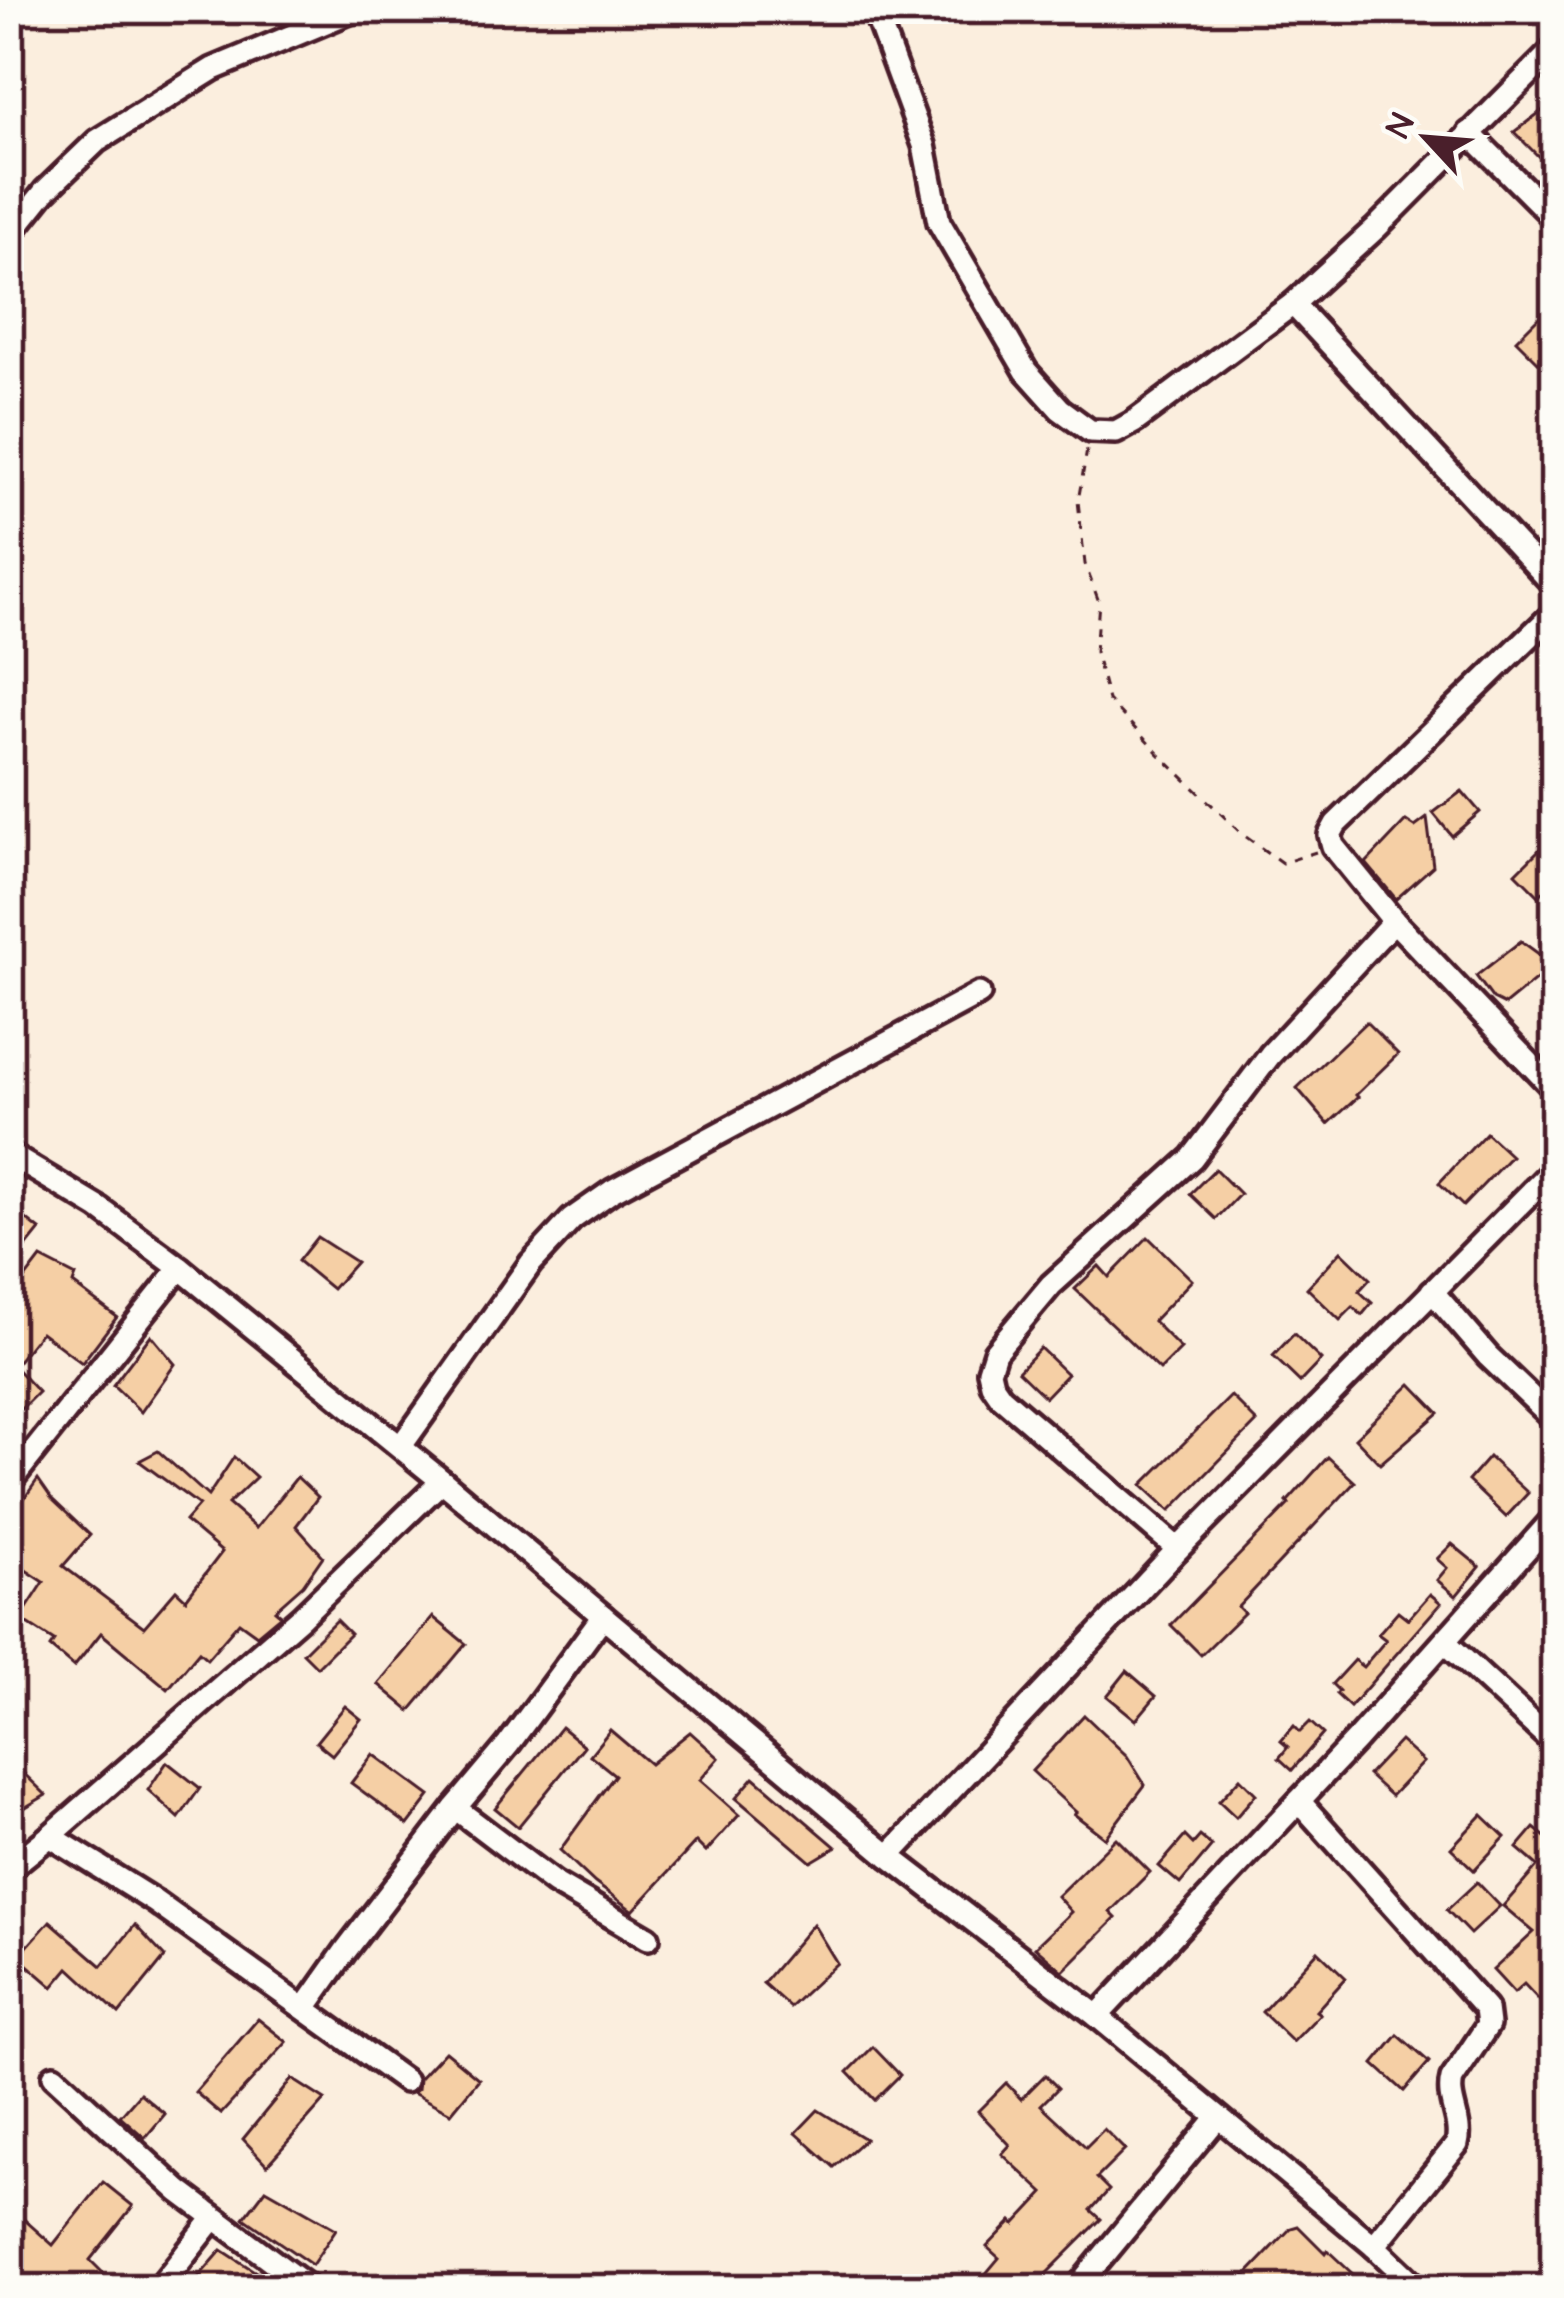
<svg xmlns="http://www.w3.org/2000/svg" width="1564" height="2298" font-family="'Architects Daughter',sans-serif">
<rect width="100%" height="100%" fill="#fbeede"/>
<filter id="ink" filterUnits="userSpaceOnUse"><feTurbulence type="fractalNoise" baseFrequency=".00833" numOctaves="2"/><feDisplacementMap in="SourceGraphic" scale="24" xChannelSelector="R" yChannelSelector="G"/><feConvolveMatrix kernelMatrix="1 2 1 2 8 2 1 2 1" color-interpolation-filters="sRGB"/></filter>
<g filter="url(#ink)">
<!-- building -->
<g fill="#f5cfa5" stroke="#4a1f2b" stroke-width="3">
<polygon points="1555,101 1555,173 1514,132"/>
<polygon points="1555,301 1555,342 1539,363 1516,340"/>
<polygon points="1462,791 1480,812 1452,836 1433,813"/>
<polygon points="1427,818 1433,866 1396,899 1366,863 1406,821 1415,827"/>
<polygon points="1555,839 1555,879 1539,896 1516,873 1540,849 1543,851"/>
<polygon points="1521,941 1554,965 1505,1005 1493,999 1476,976"/>
<polygon points="1366,1022 1398,1054 1356,1095 1358,1097 1328,1124 1297,1088"/>
<polygon points="1486,1133 1511,1156 1463,1206 1439,1183"/>
<polygon points="1215,1169 1240,1194 1216,1219 1190,1194"/>
<polygon points="22,1216 40,1230 20,1255 9,1249 9,1230"/>
<polygon points="317,1237 356,1262 332,1289 298,1261"/>
<polygon points="1148,1237 1192,1280 1153,1321 1181,1349 1160,1370 1075,1289 1099,1266 1109,1277"/>
<polygon points="1341,1251 1370,1279 1359,1291 1372,1303 1362,1315 1353,1307 1340,1320 1307,1288"/>
<polygon points="41,1258 76,1276 73,1284 117,1317 82,1363 41,1332 14,1366 38,1392 9,1421 9,1300"/>
<polygon points="1294,1334 1321,1360 1300,1382 1273,1356"/>
<polygon points="151,1335 175,1364 141,1412 113,1385"/>
<polygon points="1040,1348 1067,1374 1045,1397 1018,1371"/>
<polygon points="1411,1384 1439,1413 1380,1464 1355,1438"/>
<polygon points="1231,1396 1257,1422 1170,1511 1142,1485"/>
<polygon points="158,1451 208,1496 234,1457 256,1477 228,1504 256,1528 297,1477 318,1497 296,1526 323,1556 303,1585 275,1610 281,1615 257,1635 239,1622 207,1659 199,1652 168,1689 101,1633 74,1667 50,1647 54,1641 20,1619 44,1582 9,1559 9,1520 38,1479 52,1499 90,1535 63,1566 144,1627 176,1590 186,1599 222,1552 185,1521 199,1505 139,1461"/>
<polygon points="1328,1457 1355,1482 1238,1607 1244,1613 1201,1655 1171,1625 1289,1504 1287,1502"/>
<polygon points="1489,1457 1528,1493 1506,1517 1468,1481"/>
<polygon points="1452,1544 1480,1567 1456,1596 1437,1580 1447,1568 1437,1559"/>
<polygon points="1430,1594 1441,1603 1350,1707 1336,1694 1339,1691 1332,1684 1354,1660 1363,1667 1386,1640 1378,1634 1398,1611 1408,1619"/>
<polygon points="433,1617 466,1644 410,1711 378,1684"/>
<polygon points="336,1620 350,1634 317,1667 303,1653"/>
<polygon points="1127,1671 1156,1696 1136,1720 1107,1696"/>
<polygon points="345,1706 361,1719 332,1755 316,1742"/>
<polygon points="1084,1715 1127,1756 1145,1785 1105,1838 1074,1814 1076,1812 1032,1771"/>
<polygon points="1310,1722 1323,1734 1292,1770 1279,1758 1288,1747 1281,1741 1294,1726 1300,1732"/>
<polygon points="561,1727 584,1746 518,1827 495,1808"/>
<polygon points="610,1730 650,1764 690,1732 719,1758 700,1780 739,1815 706,1852 696,1842 633,1911 595,1883 560,1850 615,1775 590,1755"/>
<polygon points="1400,1741 1423,1762 1391,1796 1368,1775"/>
<polygon points="373,1754 430,1796 408,1825 351,1783"/>
<polygon points="9,1759 46,1795 9,1817"/>
<polygon points="167,1762 200,1788 179,1818 148,1790"/>
<polygon points="754,1777 836,1847 811,1862 736,1798"/>
<polygon points="1240,1778 1256,1794 1236,1817 1219,1801"/>
<polygon points="1482,1815 1505,1837 1474,1870 1451,1848"/>
<polygon points="1534,1828 1555,1845 1555,2017 1524,1984 1514,1993 1493,1970 1534,1932 1503,1906 1538,1866 1517,1848"/>
<polygon points="1185,1836 1193,1844 1200,1836 1212,1846 1180,1884 1159,1866"/>
<polygon points="1116,1838 1150,1872 1110,1912 1116,1918 1063,1971 1035,1947 1071,1912 1057,1896"/>
<polygon points="1477,1882 1500,1906 1470,1934 1447,1910"/>
<polygon points="50,1921 102,1966 135,1925 165,1957 119,2014 69,1968 53,1987 18,1957"/>
<polygon points="813,1924 837,1963 790,2007 763,1983"/>
<polygon points="1318,1951 1346,1978 1316,2011 1320,2014 1293,2042 1262,2012"/>
<polygon points="258,2019 287,2042 221,2114 195,2092"/>
<polygon points="1398,2035 1429,2062 1404,2091 1374,2064"/>
<polygon points="873,2047 900,2075 875,2100 848,2072"/>
<polygon points="445,2051 479,2079 451,2113 413,2093 418,2089 419,2079"/>
<polygon points="1045,2075 1058,2088 1041,2105 1086,2147 1104,2129 1125,2150 1097,2178 1109,2190 1091,2210 1101,2219 1031,2289 973,2289 999,2258 987,2247 1012,2221 1015,2224 1044,2193 1002,2154 1010,2145 978,2111 1006,2083 1021,2099"/>
<polygon points="292,2079 325,2100 267,2165 243,2139"/>
<polygon points="140,2093 165,2114 145,2138 120,2116"/>
<polygon points="818,2110 865,2139 834,2167 796,2133"/>
<polygon points="103,2182 133,2206 90,2260 119,2289 9,2289 9,2227 19,2215 53,2245"/>
<polygon points="266,2189 336,2229 312,2265 244,2218"/>
<polygon points="1298,2226 1325,2253 1327,2250 1369,2289 1258,2289 1245,2276 1291,2228"/>
<polygon points="222,2250 282,2289 208,2289 195,2281"/>
</g>
<g fill="none" stroke-linecap="round" stroke-linejoin="round">
<!-- minor casing -->
<g stroke="#4a1f2b" stroke-width="30">
<g id="minor">
<polyline points="874,9 924,145 939,222 1026,371 1060,409 1090,431 1116,432 1134,422 1293,304 1376,228 1555,48"/>
<polyline points="1469,133 1555,219"/>
<polyline points="9,236 45,191 97,141 213,69 357,9"/>
<polyline points="1293,304 1555,586"/>
<polyline points="1555,612 1336,824 1330,835 1333,846 1394,921 1555,1090"/>
<polyline points="9,1154 99,1208 180,1268 442,1481 889,1856 1097,2016 1374,2246 1419,2289"/>
<polyline points="1432,1291 1488,1356 1555,1420"/>
<polyline points="401,1446 531,1263 572,1219 612,1191 979,994"/>
<polyline points="9,1483 180,1268"/>
<polyline points="1178,1549 1001,1397 992,1384 989,1371 995,1352 1051,1285 1192,1158 1270,1055 1394,921"/>
<polyline points="1445,1642 1555,1744"/>
<path d="M1299 1801 1486 2009 1488 2025 1452 2079C1446 2101 1463 2121 1457 2144L1374 2246"/>
<polyline points="455,1808 554,1883 648,1938"/>
<polyline points="50,1836 154,1901 405,2081"/>
<polyline points="889,1856 1178,1549 1555,1168"/>
<polyline points="9,1869 50,1836 302,1616 442,1481"/>
<polyline points="305,2008 346,1950 455,1808 508,1745 603,1616"/>
<polyline points="1097,2016 1357,1739 1555,1517"/>
<polyline points="54,2076 179,2191 310,2289"/>
<polyline points="158,2289 214,2218"/>
<polyline points="1076,2289 1218,2117"/>
</g>
</g>
<!-- path -->
<polyline stroke="#4a1f2b" stroke-width="3" stroke-dasharray="9 9" stroke-linecap="butt" points="1087,450 1078,501 1085,564 1099,602 1095,652 1108,700 1159,754 1242,834 1282,863 1316,852"/>
<!-- minor -->
<use href="#minor" stroke="#fdfcf7" stroke-width="21"/>
</g>
</g>
<!-- margin -->
<rect width="1564" height="2298" fill="none" stroke="#fdfcf7" stroke-width="48"/>
<rect x="24" y="24" width="1516" height="2250" fill="none" stroke="#4a1f2b" stroke-width="4.5" filter="url(#ink)"/>
<!-- north arrow -->
<g transform="translate(1426 138) rotate(296)" stroke="#fdfcf7" stroke-width="9" paint-order="stroke">
<path d="M0-9L21 45L0 30L-21 45Z" fill="#4a1f2b"/>
<text y="-18" font-size="33" font-weight="bold" text-anchor="middle" fill="#4a1f2b">N</text>
</g>
</svg>
